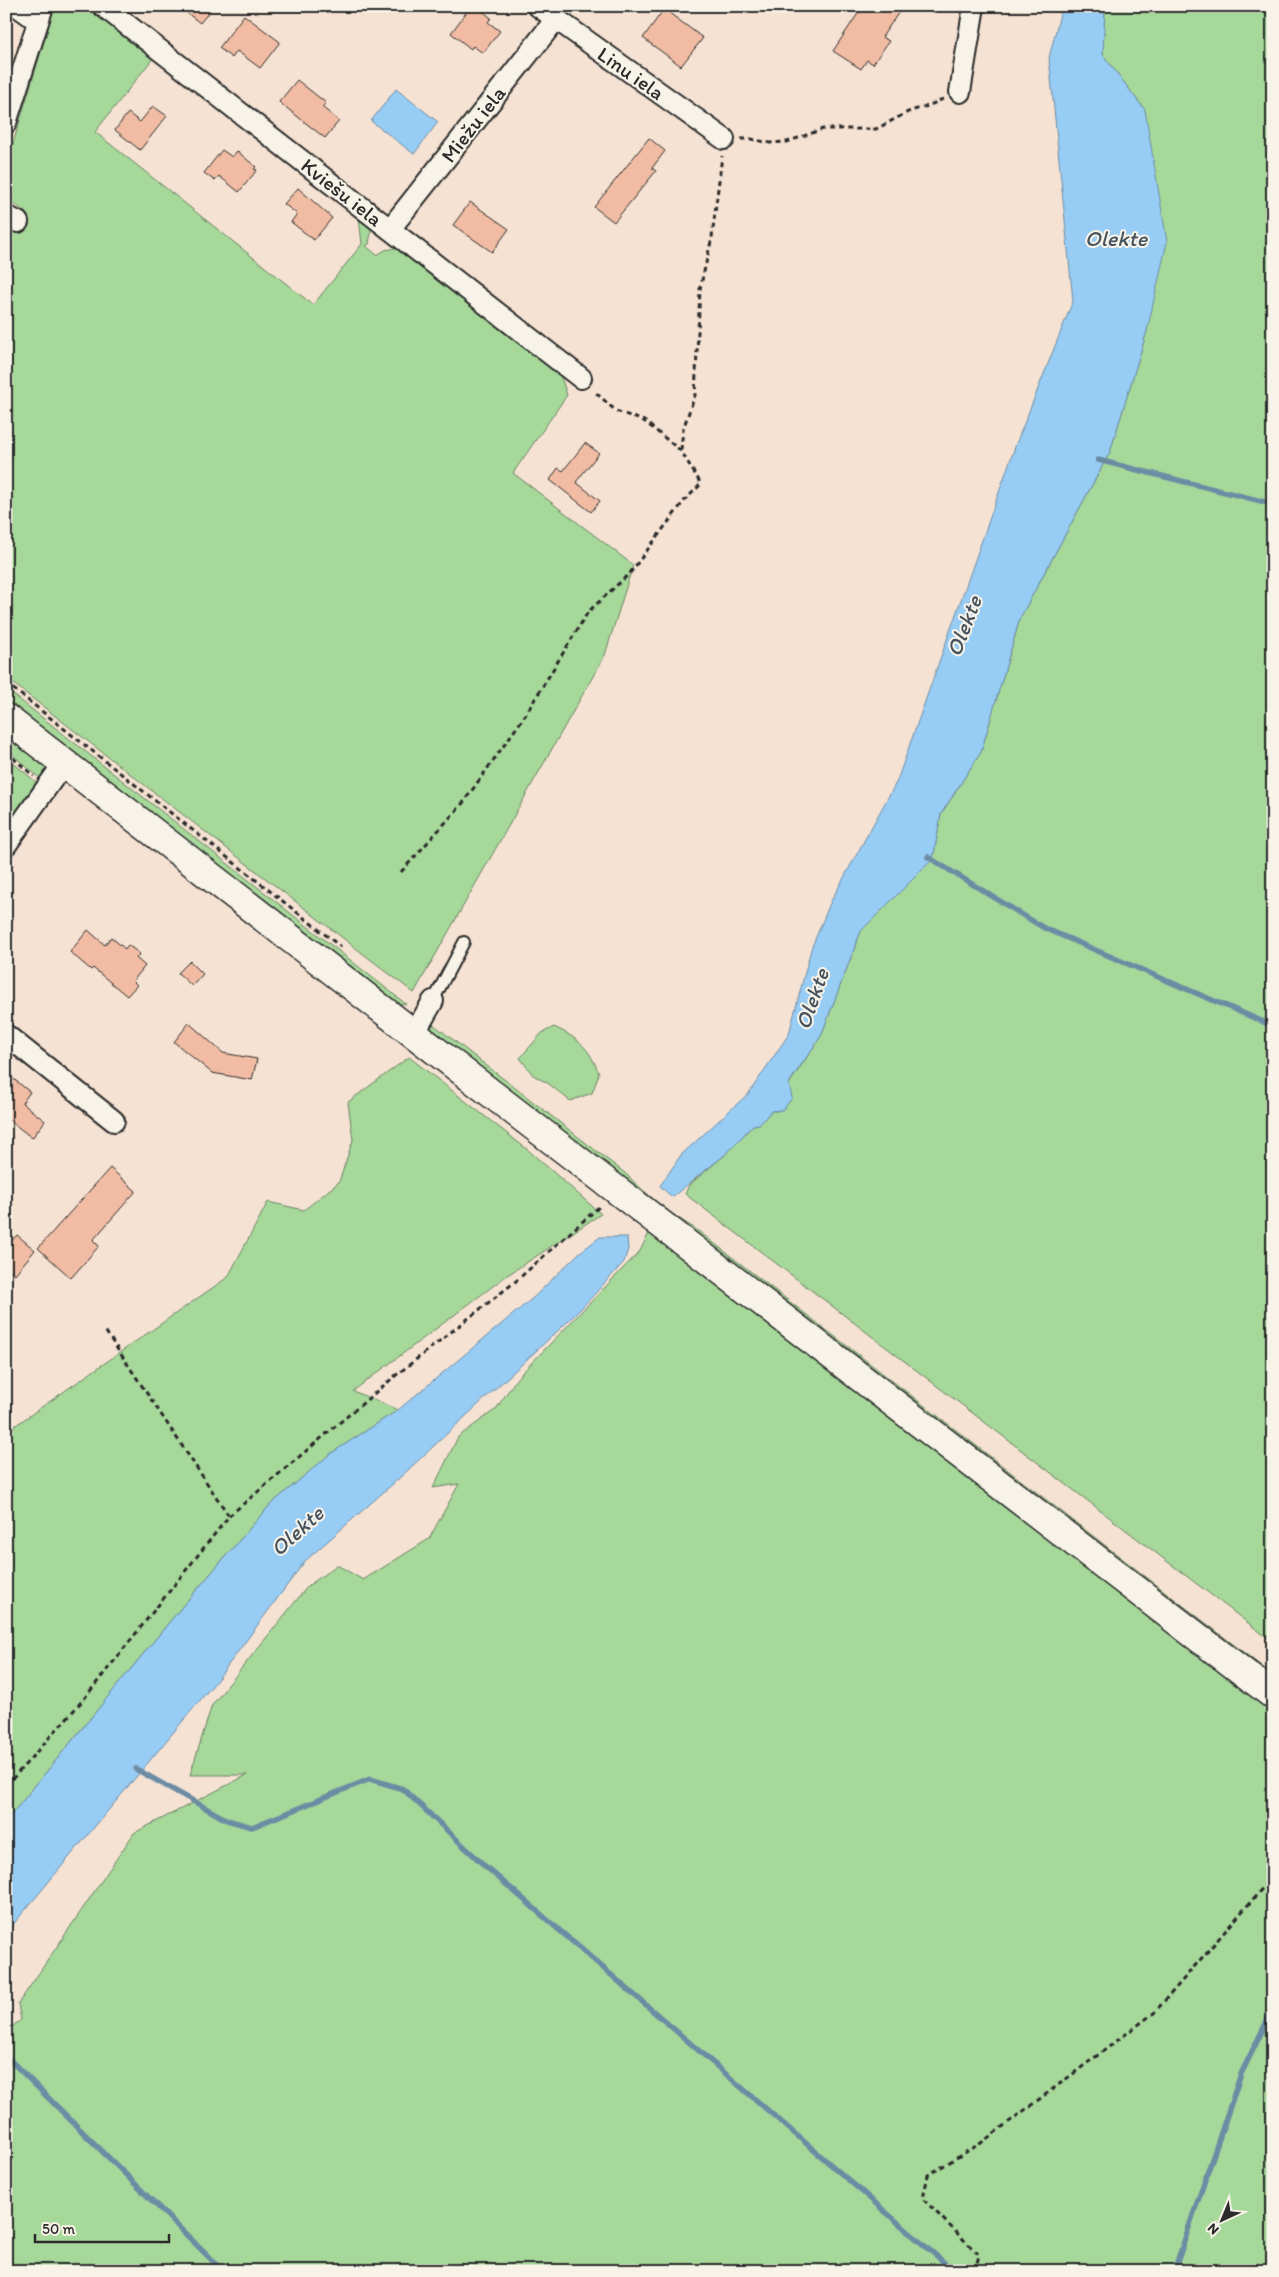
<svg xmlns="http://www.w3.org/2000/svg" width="1279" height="2277" font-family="Itim,sans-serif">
<rect width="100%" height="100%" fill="#f5e2d3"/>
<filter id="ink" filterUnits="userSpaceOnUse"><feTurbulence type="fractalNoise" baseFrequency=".02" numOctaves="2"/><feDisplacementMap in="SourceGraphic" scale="10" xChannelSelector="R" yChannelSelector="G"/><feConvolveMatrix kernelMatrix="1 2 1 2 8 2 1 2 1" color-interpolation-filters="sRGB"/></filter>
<g filter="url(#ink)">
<!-- green -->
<g fill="#a6d89a" stroke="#688262">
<polygon points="55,6 97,6 154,57 95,132 313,305 362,244 359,218 333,198 335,194 370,226 371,232 369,244 366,246 377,255 385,250 402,247 560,374 567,395 513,473 633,565 605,655 414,993 6,678 6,229 12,228 17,231 26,213 6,197 6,166"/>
<polygon points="1105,6 1273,6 1273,1642 685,1194 689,1185 726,1154 753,1125 760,1124 771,1111 778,1111 789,1084 821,1036 861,931 933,859 941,814 981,752 1020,618 1110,452 1147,331 1145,110 1103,55"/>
<polygon points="6,689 406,1004 392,1003 6,703"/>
<polygon points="6,728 46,760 47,772 43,781 6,749"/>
<polygon points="6,757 41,786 6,829"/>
<path d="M429 1021 626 1174C648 1196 671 1214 697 1230L1273 1675V1680L1235 1654 431 1030Z"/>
<path d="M554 1027C578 1038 590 1048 599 1074L592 1093 570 1101 549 1084 533 1075 520 1058 542 1033Z"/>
<polygon points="409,1057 528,1150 601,1214 509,1274 353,1391 398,1410 330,1454 270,1505 181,1608 6,1821 6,1432 228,1277 268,1202 304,1210 339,1182 353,1140 348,1102"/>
<polygon points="650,1231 1273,1713 1273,2271 6,2271 6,2031 21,2020 18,2004 134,1833 247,1775 190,1775 212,1705 308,1586 337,1565 363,1580 429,1539 459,1484 433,1488 458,1437 496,1409 517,1378 640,1251"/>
</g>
<!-- water -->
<g fill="#97ccf5" stroke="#6c8ca4">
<polygon points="1062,6 1105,6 1103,55 1145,110 1167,242 1147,331 1110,452 1020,618 981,752 941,814 933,859 861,931 821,1036 789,1083 792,1098 783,1110 771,1111 760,1124 753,1125 726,1154 672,1197 660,1186 681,1155 749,1093 789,1034 811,949 831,901 897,781 1016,444 1073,301 1049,58"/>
<polygon points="396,89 438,122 414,154 371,121"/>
<polygon points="600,1237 627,1237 628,1249 624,1262 579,1311 395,1482 305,1561 217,1680 6,1933 6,1821 181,1608 270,1505 330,1454 398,1410 534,1297 579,1253"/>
</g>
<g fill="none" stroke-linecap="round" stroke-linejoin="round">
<!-- stream -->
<g stroke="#6c8ca4" stroke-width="5.5">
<polyline points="1098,460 1273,504"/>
<polyline points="928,857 1044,928 1273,1026"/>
<polyline points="136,1769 227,1820 252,1827 370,1779 403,1789 485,1866 954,2271"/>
<polyline points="6,2056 223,2271"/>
<polyline points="1174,2271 1241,2074 1273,2009"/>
</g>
</g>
<!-- building -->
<g fill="#f1bca3" stroke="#2b2b2b">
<polygon points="178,6 214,6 200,23"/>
<polygon points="471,6 477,6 491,18 488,22 500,31 483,53 473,46 471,49 451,33"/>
<polygon points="863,6 903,6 882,37 889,41 873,64 867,60 861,69 833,51"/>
<polygon points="664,9 703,38 681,66 643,38"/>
<polygon points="244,15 280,42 260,68 237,51 232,58 219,48"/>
<polygon points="297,80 326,103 322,107 339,121 325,138 279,102"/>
<polygon points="153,106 167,116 140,150 115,130 128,113 140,122"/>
<polygon points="649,138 665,151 652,168 656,171 614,222 594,207"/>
<polygon points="222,150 232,157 237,151 256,167 254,169 257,170 239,192 219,176 215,181 204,173"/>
<polygon points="298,188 332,218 314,240 291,222 297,214 284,204"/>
<polygon points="470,202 509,229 492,252 453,225"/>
<polygon points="585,443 599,453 576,482 600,501 591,512 550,480 558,468 563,471"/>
<polygon points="88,930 105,945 111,937 125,949 128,945 140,954 136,958 145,966 133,981 137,985 127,996 93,968 91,970 70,952"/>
<polygon points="190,961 203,974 192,986 178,973"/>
<polygon points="189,1023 223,1053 257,1059 252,1080 212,1073 174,1042"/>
<polygon points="6,1073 30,1092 22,1103 45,1121 32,1138 9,1120 6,1124"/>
<polygon points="110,1168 136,1191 93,1240 99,1246 71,1278 38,1248"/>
<polygon points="17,1235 35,1250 15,1274 6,1267 6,1247"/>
</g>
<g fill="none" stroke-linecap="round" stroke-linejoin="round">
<!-- lane casing -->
<g stroke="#2b2b2b" stroke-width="14">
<polyline id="lane" points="433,1001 464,942"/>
</g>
<!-- street casing -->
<g stroke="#2b2b2b" stroke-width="24">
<g id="street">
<polyline points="17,6 38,21"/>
<polyline points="103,6 581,378"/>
<polyline points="538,6 724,139"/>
<polyline points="960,92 974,6"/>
<polyline points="6,123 43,6"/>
<polyline points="6,216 18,222"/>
<polyline points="390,229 556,19"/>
<polyline points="6,845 64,763"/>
<polyline points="414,1034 433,1001"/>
<polyline points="6,1035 114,1121"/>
</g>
</g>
<!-- secondary casing -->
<g stroke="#2b2b2b" stroke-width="31">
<polyline id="secondary" points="6,718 414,1034 1273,1695"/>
</g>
<!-- path -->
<g stroke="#2b2b2b" stroke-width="3" stroke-dasharray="5 4" stroke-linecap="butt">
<polyline points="741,139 751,139 770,143 787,142 823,129 876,129 910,111 928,106 945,98"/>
<polyline points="681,450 683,429 695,395 700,289 712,237 722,156"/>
<polyline points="6,683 341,947"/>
<polyline points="6,752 34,776"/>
<polyline points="401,872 463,803 524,717 588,612 630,573 684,501 701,484 681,451 644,421 616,411 594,391"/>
<polyline points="229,1516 395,1376 516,1281 601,1205"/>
<polyline points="6,1786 83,1700 229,1516 104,1329"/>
<polyline points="975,2271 979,2255 923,2199 928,2175 981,2143 1154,2013 1273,1876"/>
</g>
<!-- lane -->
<use href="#lane" stroke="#f7f3e8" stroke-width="10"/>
<!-- street -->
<use href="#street" stroke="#f7f3e8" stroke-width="20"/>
<!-- secondary -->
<use href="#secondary" stroke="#f7f3e8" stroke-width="28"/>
</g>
</g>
<g text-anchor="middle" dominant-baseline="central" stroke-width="4" stroke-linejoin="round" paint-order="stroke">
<!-- street labels -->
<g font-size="21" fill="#2b2b2b" stroke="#f7f3e8">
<text transform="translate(631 73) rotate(35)">Linu iela</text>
<text transform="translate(473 124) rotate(-52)">Miežu iela</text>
<text transform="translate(342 192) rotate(38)">Kviešu iela</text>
</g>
<!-- water labels -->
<g font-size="22" font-style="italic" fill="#46535e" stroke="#f7f3e8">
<text x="1116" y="238">Olekte</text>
<text transform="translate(964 626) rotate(-69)">Olekte</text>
<text transform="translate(812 999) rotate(-71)">Olekte</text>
<text transform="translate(297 1531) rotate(-42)">Olekte</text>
</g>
</g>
<!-- margin -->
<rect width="1279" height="2277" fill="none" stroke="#f7f3e8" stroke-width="25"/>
<rect x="12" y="12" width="1254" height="2252" fill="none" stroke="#2b2b2b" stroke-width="2" filter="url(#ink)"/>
<!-- north arrow -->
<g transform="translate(1222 2220) rotate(224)" stroke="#f7f3e8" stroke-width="4" paint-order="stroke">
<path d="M0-4L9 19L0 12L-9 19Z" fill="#2b2b2b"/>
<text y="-8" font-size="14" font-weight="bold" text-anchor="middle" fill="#2b2b2b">N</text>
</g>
<!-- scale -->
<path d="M35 2234v8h134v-8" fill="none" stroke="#2b2b2b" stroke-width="2.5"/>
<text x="42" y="2234" font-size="15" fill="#2b2b2b" stroke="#f7f3e8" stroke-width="4" paint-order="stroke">50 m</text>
</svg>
